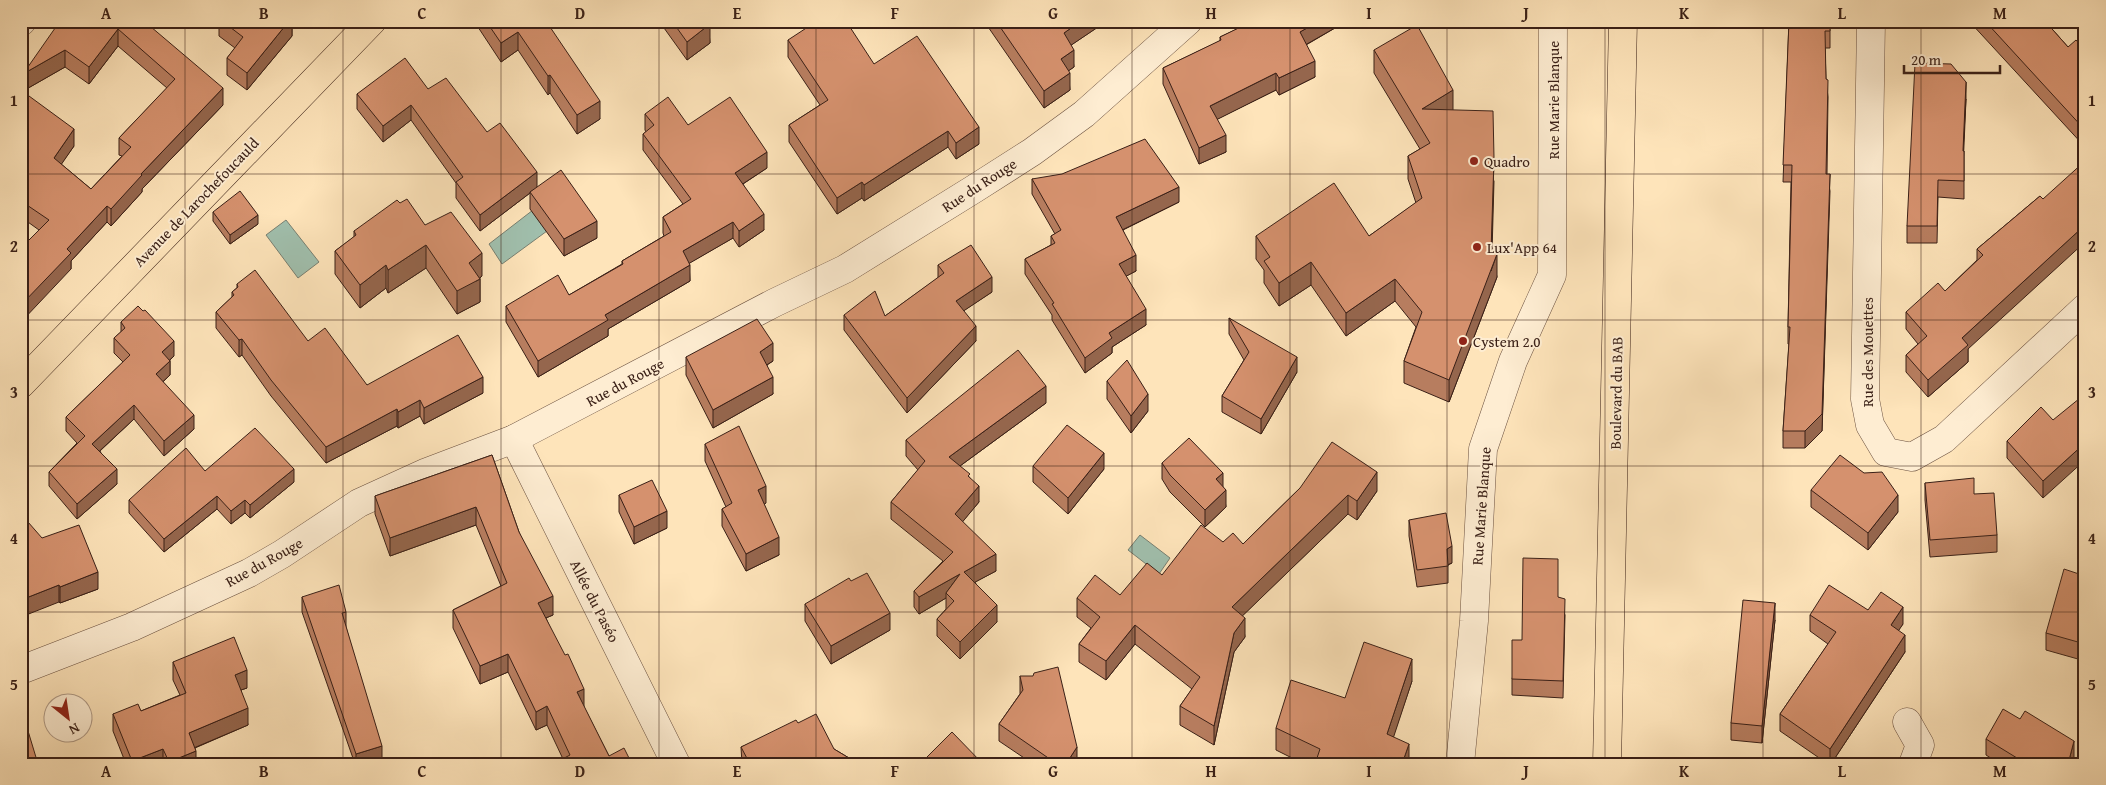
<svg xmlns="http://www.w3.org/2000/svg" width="2106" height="785" font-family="'Gentium Book Plus',serif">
<rect width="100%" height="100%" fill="#fee4ba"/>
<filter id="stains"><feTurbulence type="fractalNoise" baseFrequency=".004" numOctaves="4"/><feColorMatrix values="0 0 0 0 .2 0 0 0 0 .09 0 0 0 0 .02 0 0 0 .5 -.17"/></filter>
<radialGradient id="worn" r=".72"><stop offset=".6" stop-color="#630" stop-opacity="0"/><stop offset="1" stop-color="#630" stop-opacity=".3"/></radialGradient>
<!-- water -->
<g fill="#a0bfad" stroke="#777f71">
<polygon points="533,210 547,231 502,264 489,244"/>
<polygon points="286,220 319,262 298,278 266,235"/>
<polygon points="1140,535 1170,558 1159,574 1128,550"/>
</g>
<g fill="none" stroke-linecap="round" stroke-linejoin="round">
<!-- minor casing -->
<g stroke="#6b5140" stroke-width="29">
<g id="minor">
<polyline points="1871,21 1865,399 1870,425 1886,452 1912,457 1944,439 2085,308"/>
<polyline points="21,22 22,21"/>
<polyline points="514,439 676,764"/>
<polyline points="21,670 132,627 249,573 282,554 359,503 427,472 514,439 774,303 845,269 974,189 1032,152 1084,114 1188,21"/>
<polyline points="1907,722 1920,745 1913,764"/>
<polyline points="1460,764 1474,621 1483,449 1513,361 1552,275 1553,21"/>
</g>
</g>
<!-- major casing -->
<g stroke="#3a2017" stroke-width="29">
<g id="major">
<polyline points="21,384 372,21"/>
<polyline points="1607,764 1623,21"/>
</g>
</g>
<!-- minor -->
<use href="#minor" stroke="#feedd2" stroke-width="28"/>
<!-- major -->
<use href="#major" stroke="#fee4ba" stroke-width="28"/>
</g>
<!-- wall -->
<g fill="#b77d5f" stroke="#3a2017">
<polygon points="60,21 144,21 223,105 142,189 142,192 111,226 107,222 71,261 71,269 39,230 21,217 21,107 74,146 61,164 91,189 122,156 119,155 119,138 167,88 118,46 89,84 65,67 23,91"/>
<polygon points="219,21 292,21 292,36 247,90 227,75 227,58 235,48 219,36"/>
<polygon points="474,21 557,21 549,26 600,119 577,134 550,93 548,95 518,50 501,62"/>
<polygon points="659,21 708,21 710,43 687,60"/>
<polygon points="984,21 1098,21 1098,27 1071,45 1074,67 1068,71 1070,90 1044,108"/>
<polygon points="1248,21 1347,21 1306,45 1315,77 1279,95 1276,90 1217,119 1226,152 1199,164 1163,84 1163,68 1220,41 1220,37 1248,24"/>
<polygon points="1789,21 1830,21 1830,48 1825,48 1826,79 1828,97 1827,174 1830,191 1822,431 1805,448 1783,448 1783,431 1789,344 1788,344 1788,327 1791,182 1783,182"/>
<polygon points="1969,21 2045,21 2068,47 2085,50 2085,147"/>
<polygon points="788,40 874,64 979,144 956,159 948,147 864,201 862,198 837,214 789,142 789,125 820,105 788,57"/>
<polygon points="1374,50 1453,110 1494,181 1492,253 1497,277 1449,402 1404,383 1404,361 1416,327 1395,301 1346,336 1311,285 1279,306 1264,283 1264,270 1256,259 1256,236 1369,236 1416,203 1408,179 1408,156 1420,149 1374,73"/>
<polygon points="428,89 487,132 537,187 597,238 564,256 530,209 530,193 480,231 456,198 456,183 411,120 383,142 357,109 357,94"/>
<polygon points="1966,99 1963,151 1964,151 1964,199 1938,197 1937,243 1907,243 1907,226"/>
<polygon points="645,114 688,125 767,168 743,184 764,230 739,247 733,238 689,263 690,281 608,329 608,336 538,377 506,322 506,306 569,295 622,264 622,261 664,236 663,233 663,217 683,204 643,150 643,134 646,132 645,130"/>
<polygon points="1032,179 1179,202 1123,230 1136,271 1126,276 1146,325 1112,347 1112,353 1085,373 1052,320 1052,315 1025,274 1025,259 1051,245 1051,236 1055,234 1032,194"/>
<polygon points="2040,196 1968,349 1968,362 1928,397 1906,372 1906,355 1918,344 1906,329 1906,312 1945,291 1977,260 1977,249"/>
<polygon points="213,212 258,224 230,244 213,221"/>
<polygon points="425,225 482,276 480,278 480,302 457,314 426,268 388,293 386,288 360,308 335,274 335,251 354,237 354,231"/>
<polygon points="938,265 992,292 963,311 976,341 907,413 844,330 844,315 885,316 938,278"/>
<polygon points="237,284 308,341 367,385 483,393 424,424 420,416 398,428 397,426 326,463 271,396 242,355 239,357 216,328 216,312 232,297 232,292 237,288"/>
<polygon points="1229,318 1297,372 1261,434 1222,412 1222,396 1244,360 1229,334"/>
<polygon points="121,322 174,356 170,360 170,375 163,382 194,429 164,456 134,419 100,451 117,484 77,519 49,486 49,472 77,443 66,431 66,417 123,362 114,353 114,338 121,332"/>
<polygon points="686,357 773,361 767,365 773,394 713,428 686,375"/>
<polygon points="2085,365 2085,392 2080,387 2080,370"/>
<polygon points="1107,381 1148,411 1131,433 1107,399"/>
<polygon points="1046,403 960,466 970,478 979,502 962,522 996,571 975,582 997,622 960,659 937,636 937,619 946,609 946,598 919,614 914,607 914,591 943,561 891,519 891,502 918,470 906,456 906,440"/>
<polygon points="2053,420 2043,498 2007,458 2007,441"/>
<polygon points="705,444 766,503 764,504 779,555 746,571 722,526 722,509 726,507 705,461"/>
<polygon points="492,455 519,532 553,615 546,618 584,707 609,756 632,764 563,759 547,725 536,730 508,672 480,684 453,628 453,610 501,586 476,525 390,556 375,514 375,496"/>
<polygon points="1162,463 1223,487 1226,507 1205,527 1170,492 1162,479"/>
<polygon points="1033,466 1104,469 1068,514 1033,482"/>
<polygon points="205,471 294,482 250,518 245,513 231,524 217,509 164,552 129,513 129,500"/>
<polygon points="1864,473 1898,512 1868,550 1811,507 1811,490"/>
<polygon points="1925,483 1974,494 1997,535 1997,552 1930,557 1925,500"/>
<polygon points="1300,488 1377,491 1357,520 1348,514 1242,616 1245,637 1234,652 1214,745 1180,725 1180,706 1192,689 1135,644 1106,680 1079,662 1079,644 1091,628 1077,617 1077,598 1120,595 1162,575 1223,542 1243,544"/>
<polygon points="619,495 667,528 634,544 619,512"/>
<polygon points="1409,520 1452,563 1448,565 1448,583 1417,587 1409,536"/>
<polygon points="42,538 98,589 60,603 59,602"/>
<polygon points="2085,576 2085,661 2046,650 2046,633"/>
<polygon points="302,597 346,612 346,627 382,761 372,764 355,764 302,612"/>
<polygon points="1558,597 1565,615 1563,698 1512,695 1512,679 1522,640"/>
<polygon points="805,604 890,630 831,664 805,621"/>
<polygon points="1868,610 1903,624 1898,630 1905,652 1831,764 1828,764 1780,731 1780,714 1828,644 1810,631 1810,615"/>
<polygon points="1775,620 1762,743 1731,740 1731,723"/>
<polygon points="173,662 247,688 241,690 248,725 195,748 196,764 126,764 113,731 113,714 141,711 180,695 173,680"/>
<polygon points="1020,676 1077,763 1076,764 1033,764 999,741 999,724 1020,694"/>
<polygon points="1412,681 1393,737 1409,764 1304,764 1276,750 1276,728 1345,698"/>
<polygon points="798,723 834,749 859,764 742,764 741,747"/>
<polygon points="1986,739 2074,757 2072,764 2000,764 1986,755"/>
<polygon points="927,757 983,764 927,764"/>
</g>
<!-- shaded-wall -->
<g fill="#95664d" stroke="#3a2017">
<polygon points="289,21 292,21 292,36 247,90 247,73"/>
<polygon points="540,21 557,21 540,32"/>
<polygon points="1081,21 1098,21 1098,27 1064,50 1064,33"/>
<polygon points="1319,21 1347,21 1300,48 1300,32"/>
<polygon points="710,24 710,43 687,60 687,42"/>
<polygon points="118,29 118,46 89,84 89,67"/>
<polygon points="518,32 518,50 501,62 501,43"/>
<polygon points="65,50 65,67 23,91 23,74"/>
<polygon points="1074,50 1074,67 1061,76 1061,59"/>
<polygon points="1315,61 1315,77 1279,95 1279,78"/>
<polygon points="1070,73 1070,90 1044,108 1044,91"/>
<polygon points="1276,73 1276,90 1210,123 1210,106"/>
<polygon points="550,75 550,93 548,95 548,76"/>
<polygon points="1966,82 1966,99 1963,168 1963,151"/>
<polygon points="223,88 223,105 142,189 142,192 111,226 111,209 141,174"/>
<polygon points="1453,90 1453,112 1422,109"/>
<polygon points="600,101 600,119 577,134 577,115"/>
<polygon points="411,105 411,120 383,142 383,126"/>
<polygon points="979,127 979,144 956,159 956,143"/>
<polygon points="74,129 74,146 54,175 54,158"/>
<polygon points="948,131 948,147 864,201 864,185"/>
<polygon points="1226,135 1226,152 1199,164 1199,148"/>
<polygon points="767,152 767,168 735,189 735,173"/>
<polygon points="1494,158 1491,271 1497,254 1497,277 1449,402 1449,380 1491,252"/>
<polygon points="537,172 537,188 530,192 530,193 480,231 480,215"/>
<polygon points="1830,174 1822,431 1805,448 1805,431"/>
<polygon points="862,182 862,198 837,214 837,198"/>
<polygon points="1179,187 1179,202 1116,233 1116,217"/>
<polygon points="107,206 107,222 71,261 71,269 21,322 21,305 67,249"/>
<polygon points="764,214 764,230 739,247 739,231"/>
<polygon points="258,215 258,224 230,244 230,235"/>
<polygon points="597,221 597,238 564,256 564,239"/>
<polygon points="733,222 733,238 683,267 683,251"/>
<polygon points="2085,225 2085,242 1968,349 1968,362 1928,397 1928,380 1962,338"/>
<polygon points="426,245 426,268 388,293 388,270"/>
<polygon points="482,253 482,276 476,281 480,279 480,302 457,314 457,291 469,263"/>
<polygon points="1136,255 1136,271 1119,280 1119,264"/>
<polygon points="1311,262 1311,285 1279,306 1279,283"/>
<polygon points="386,265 386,288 360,308 360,285"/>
<polygon points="690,265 690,281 608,329 608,336 538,377 538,361 605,315"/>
<polygon points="992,277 992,292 956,316 956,301"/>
<polygon points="1395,279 1395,301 1346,336 1346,313"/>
<polygon points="1146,309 1146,325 1112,347 1112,353 1085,373 1085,358 1109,333"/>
<polygon points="976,326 976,341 907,413 907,398"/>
<polygon points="242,339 242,355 239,357 239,340"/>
<polygon points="174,341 174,356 162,367 162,352"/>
<polygon points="773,343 773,361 760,369 760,352"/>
<polygon points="1297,357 1297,372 1261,434 1261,419"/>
<polygon points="170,361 170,375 156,388 156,374"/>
<polygon points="483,377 483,393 424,424 424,408"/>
<polygon points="773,377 773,394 713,428 713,410"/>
<polygon points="1046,386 1046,403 949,474 949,457"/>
<polygon points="1148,394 1148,411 1131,433 1131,416"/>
<polygon points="420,400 420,416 398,428 398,412"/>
<polygon points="134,405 134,419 92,458 92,444"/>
<polygon points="397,409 397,426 326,463 326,447"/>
<polygon points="194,415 194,429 164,456 164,441"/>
<polygon points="2085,443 2085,460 2043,498 2043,481"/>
<polygon points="1104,453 1104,469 1068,514 1068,498"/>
<polygon points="117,469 117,484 77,519 77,504"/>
<polygon points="294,469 294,482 250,518 250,505"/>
<polygon points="1377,472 1377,491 1357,520 1357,501"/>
<polygon points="1223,473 1223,489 1216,479"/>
<polygon points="28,484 28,501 21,507 21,491"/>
<polygon points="766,486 766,503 758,508 758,490"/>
<polygon points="979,486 979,502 955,531 955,514"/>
<polygon points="1226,490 1226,507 1205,527 1205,510"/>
<polygon points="1348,495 1348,514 1232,626 1232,607"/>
<polygon points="1898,495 1898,512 1868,550 1868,533"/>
<polygon points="217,496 217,509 164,552 164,539"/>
<polygon points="245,500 245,513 231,524 231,511"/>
<polygon points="476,507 476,525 390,556 390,538"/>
<polygon points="667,511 667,528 634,544 634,527"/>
<polygon points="779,537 779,555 746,571 746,554"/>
<polygon points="1452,546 1452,563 1447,565 1447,549"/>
<polygon points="996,554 996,571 964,588 964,572"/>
<polygon points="98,572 98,589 60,603 60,587"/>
<polygon points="960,574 946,593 946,598 919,614 919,597"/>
<polygon points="59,585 59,602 21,617 21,600"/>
<polygon points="553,596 553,615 538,621 538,603"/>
<polygon points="1775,603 1775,620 1762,743 1762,726"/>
<polygon points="997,605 997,622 960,659 960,642"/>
<polygon points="1903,607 1903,624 1891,642 1891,625"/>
<polygon points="890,613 890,630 831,664 831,646"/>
<polygon points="1245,618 1245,637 1234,652 1214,745 1214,726 1234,633"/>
<polygon points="1135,625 1135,644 1106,680 1106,661"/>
<polygon points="1905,635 1905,652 1831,764 1830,764 1830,749"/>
<polygon points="508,654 508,672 480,684 480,666"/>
<polygon points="1412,659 1412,681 1387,757 1387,734"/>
<polygon points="247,670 247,688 235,692 235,675"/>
<polygon points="584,689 584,707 577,692"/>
<polygon points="547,706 547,725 536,730 536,712"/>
<polygon points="248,708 248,725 189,750 189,733"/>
<polygon points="2074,741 2074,757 2072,764 2068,764"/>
<polygon points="1409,744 1409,764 1402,764"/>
<polygon points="382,746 382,761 372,764 356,764 356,754"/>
<polygon points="1077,747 1077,763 1076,764 1066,764"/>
<polygon points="163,749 163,764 132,764 132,761"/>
<polygon points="196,751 196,764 169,764 169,762"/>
</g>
<!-- building -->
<g fill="#d5916e" stroke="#3a2017">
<polygon points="60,21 144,21 223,88 141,174 142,175 111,209 107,206 67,249 71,253 21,305 21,248 49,220 21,201 21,107 29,96 74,129 54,158 91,189 131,147 119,138 175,79 118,29 89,67 65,50 23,74"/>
<polygon points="222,21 289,21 247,73 227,58 243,37"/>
<polygon points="486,21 546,21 600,101 577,115 550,75 548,76 518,32 501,43"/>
<polygon points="672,21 708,21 710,24 687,42"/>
<polygon points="817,21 846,21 874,64 917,36 979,127 956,143 948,131 864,185 862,182 837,198 789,125 828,100 788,40"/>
<polygon points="996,21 1081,21 1064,33 1074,50 1061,59 1070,73 1044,91"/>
<polygon points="1253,21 1319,21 1300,32 1315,61 1279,78 1276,73 1210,106 1226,135 1199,148 1163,68 1221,40 1220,37"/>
<polygon points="1789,21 1830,21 1830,31 1825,31 1826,79 1828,80 1826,174 1830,174 1822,414 1805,431 1783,431 1790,327 1788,327 1792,165 1783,165"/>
<polygon points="1985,21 2045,21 2068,47 2076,40 2085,50 2085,130"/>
<polygon points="1417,25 1453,90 1422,109 1493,111 1494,158 1491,252 1497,254 1449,380 1404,361 1422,312 1395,279 1346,313 1311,262 1279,283 1264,261 1270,257 1256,236 1334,183 1369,236 1422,198 1408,156 1430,143 1374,50"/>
<polygon points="405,58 428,89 446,78 487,132 500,123 537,172 480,215 456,182 463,177 411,105 383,126 357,94"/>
<polygon points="1915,63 1951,64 1966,82 1963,151 1964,151 1964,181 1938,180 1937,226 1907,226"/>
<polygon points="668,97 688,125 730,97 767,152 735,173 764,214 739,231 733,222 683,251 690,265 605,315 608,320 538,361 506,306 558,275 569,295 623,264 622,261 671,232 663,217 691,199 643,134 654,125 645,114"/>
<polygon points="1145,139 1179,187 1116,217 1136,255 1119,264 1146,309 1109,333 1112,338 1085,358 1052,304 1054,303 1025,259 1055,243 1051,236 1061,230 1032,179 1062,174"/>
<polygon points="2085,161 2085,225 1962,338 1968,345 1928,380 1906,355 1927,336 1906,312 1938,283 1945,291 1983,255 1977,249 2040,196 2043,199"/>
<polygon points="561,170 597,221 564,239 530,192"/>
<polygon points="240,191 258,215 230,235 213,212"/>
<polygon points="407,199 425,225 451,212 482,253 469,263 480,279 457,291 426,245 388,270 386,265 360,285 335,251 356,235 354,231 397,200 400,203"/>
<polygon points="971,245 992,277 956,301 976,326 907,398 844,315 875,291 885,316 944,273 938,265"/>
<polygon points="255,270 308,341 325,328 367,385 458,335 483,377 424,408 420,400 398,412 397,409 326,447 271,380 242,339 239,340 216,312 234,295 232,292 238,287 237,284"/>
<polygon points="138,306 143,311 145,310 174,341 162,352 170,361 156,374 194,415 164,441 134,405 92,444 117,469 77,504 49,472 85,436 66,417 130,355 114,338 125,328 121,322"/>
<polygon points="1229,318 1297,357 1261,419 1222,396 1249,352"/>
<polygon points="757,319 773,343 760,352 773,377 713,410 686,357"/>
<polygon points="1018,350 1046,386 949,457 970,474 968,476 979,486 955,514 996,554 964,572 997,605 960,642 937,619 954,601 946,593 960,574 919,597 914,591 953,552 891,502 925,461 906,440"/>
<polygon points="1127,360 1148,394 1131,416 1107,381"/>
<polygon points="2085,365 2085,375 2080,370"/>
<polygon points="2085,394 2085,443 2043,481 2007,441 2041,407 2053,420"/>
<polygon points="1067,425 1104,453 1068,498 1033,466"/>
<polygon points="739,426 766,486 758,490 779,537 746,554 722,509 732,503 705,444"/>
<polygon points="255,428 294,469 250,505 245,500 231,511 217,496 164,539 129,500 186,448 205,471"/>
<polygon points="1189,438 1223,473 1216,479 1226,490 1205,510 1170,475 1162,463"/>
<polygon points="1332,442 1377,472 1357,501 1348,495 1232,607 1245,618 1234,633 1214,726 1180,706 1200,677 1135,625 1106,661 1079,644 1100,617 1077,598 1095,575 1120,595 1147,563 1162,575 1201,525 1223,542 1233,533 1243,544 1300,488"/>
<polygon points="492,455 519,532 553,596 538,603 565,655 568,654 584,689 577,692 609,756 624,748 632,764 553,764 570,755 547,706 536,712 508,654 480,666 453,610 507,583 476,507 390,538 375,496"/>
<polygon points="1840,455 1864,473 1882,472 1898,495 1868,533 1811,490"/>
<polygon points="21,478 28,484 21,491"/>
<polygon points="1974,478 1974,494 1994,493 1997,535 1930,540 1925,483"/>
<polygon points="652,480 667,511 634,527 619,495"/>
<polygon points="1446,513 1452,546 1447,549 1448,566 1417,570 1409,520"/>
<polygon points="21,514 42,538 79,525 98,572 60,587 59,585 21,600"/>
<polygon points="1523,558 1558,559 1558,597 1565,599 1563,681 1512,679 1512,640 1522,640"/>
<polygon points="2064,569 2085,576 2085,644 2046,633"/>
<polygon points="867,573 890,613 831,646 805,604 849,578 851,581"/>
<polygon points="339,585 346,612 342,613 382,746 356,754 302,597"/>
<polygon points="1829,585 1868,610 1881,592 1903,607 1891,625 1905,635 1830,749 1780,714 1836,632 1810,615"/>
<polygon points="1743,600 1775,603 1762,726 1731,723"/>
<polygon points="234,637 247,670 235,675 248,708 189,733 196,751 169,762 163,749 132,761 113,714 138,704 141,711 186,693 173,662"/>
<polygon points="1364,642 1412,659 1387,734 1409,744 1402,764 1315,764 1320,749 1276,728 1291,680 1345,698"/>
<polygon points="1058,667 1077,747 1066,764 1057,764 999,724 1023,690 1020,676 1033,676 1034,673"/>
<polygon points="2003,709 2020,719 2025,711 2074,741 2068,764 2014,764 2017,758 1986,739"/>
<polygon points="21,711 22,711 38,764 21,764"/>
<polygon points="816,714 834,749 859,764 750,764 741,747 796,720 798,723"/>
<polygon points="952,732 983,764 934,764 927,757"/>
</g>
<!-- grid -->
<path fill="none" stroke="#3a2017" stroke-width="1" stroke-opacity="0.55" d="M185 21V764M343 21V764M501 21V764M659 21V764M816 21V764M974 21V764M1132 21V764M1290 21V764M1447 21V764M1605 21V764M1763 21V764M1921 21V764M21 174H2085M21 320H2085M21 466H2085M21 612H2085"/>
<!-- markers -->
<g fill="#8f2418" stroke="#feedd2" stroke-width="2">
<circle cx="1474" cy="161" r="5"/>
<circle cx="1477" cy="247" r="5"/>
<circle cx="1463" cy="341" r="5"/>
</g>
<g text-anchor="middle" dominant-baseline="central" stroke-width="4" stroke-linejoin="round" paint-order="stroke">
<!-- street labels -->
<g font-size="15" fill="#3a2017" stroke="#feedd2">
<text transform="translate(1553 100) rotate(-90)">Rue Marie Blanque</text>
<text transform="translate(979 185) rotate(-33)">Rue du Rouge</text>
<text transform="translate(196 202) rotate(-46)">Avenue de Larochefoucauld</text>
<text transform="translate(1867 352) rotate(-90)">Rue des Mouettes</text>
<text transform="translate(625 382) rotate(-28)">Rue du Rouge</text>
<text transform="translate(1616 393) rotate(-89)">Boulevard du BAB</text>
<text transform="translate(1481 506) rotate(-86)">Rue Marie Blanque</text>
<text transform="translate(264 562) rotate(-29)">Rue du Rouge</text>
<text transform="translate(595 601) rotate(63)">Allée du Paséo</text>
</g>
<!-- poi labels -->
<g font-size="15" fill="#3a2017" stroke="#feedd2" text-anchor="start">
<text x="1484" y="161">Quadro</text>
<text x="1487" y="247">Lux'App 64</text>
<text x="1473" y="341">Cystem 2.0</text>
</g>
</g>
<!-- margin -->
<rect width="2106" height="785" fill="none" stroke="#fee4ba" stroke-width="55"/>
<!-- north arrow -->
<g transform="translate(68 718) rotate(150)"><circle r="24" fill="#feedd2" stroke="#b09b87"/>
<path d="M0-4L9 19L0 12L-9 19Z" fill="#8f2418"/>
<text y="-8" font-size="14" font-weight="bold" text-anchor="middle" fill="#3a2017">N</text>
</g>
<!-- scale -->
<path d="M1904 65v8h96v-8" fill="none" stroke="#3a2017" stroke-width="2.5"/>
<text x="1911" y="65" font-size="15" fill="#3a2017" stroke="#feedd2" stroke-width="4" paint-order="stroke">20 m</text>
<rect x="28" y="28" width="2050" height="730" fill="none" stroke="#3a2017" stroke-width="2"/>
<g font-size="16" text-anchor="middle" font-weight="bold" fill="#3a2017">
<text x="106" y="19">A</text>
<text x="264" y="19">B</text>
<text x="422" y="19">C</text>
<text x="580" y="19">D</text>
<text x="737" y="19">E</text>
<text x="895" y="19">F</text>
<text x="1053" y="19">G</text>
<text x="1211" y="19">H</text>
<text x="1369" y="19">I</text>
<text x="1526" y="19">J</text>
<text x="1684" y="19">K</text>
<text x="1842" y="19">L</text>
<text x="2000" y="19">M</text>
<text x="14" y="106">1</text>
<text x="2092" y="106">1</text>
<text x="14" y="252">2</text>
<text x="2092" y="252">2</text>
<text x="14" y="398">3</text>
<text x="2092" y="398">3</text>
<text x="14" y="544">4</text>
<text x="2092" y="544">4</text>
<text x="14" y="690">5</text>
<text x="2092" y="690">5</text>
<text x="106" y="777">A</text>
<text x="264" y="777">B</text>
<text x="422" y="777">C</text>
<text x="580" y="777">D</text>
<text x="737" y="777">E</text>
<text x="895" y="777">F</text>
<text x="1053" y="777">G</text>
<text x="1211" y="777">H</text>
<text x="1369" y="777">I</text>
<text x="1526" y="777">J</text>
<text x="1684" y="777">K</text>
<text x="1842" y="777">L</text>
<text x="2000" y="777">M</text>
</g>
<rect width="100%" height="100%" filter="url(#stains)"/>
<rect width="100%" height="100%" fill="url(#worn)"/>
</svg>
